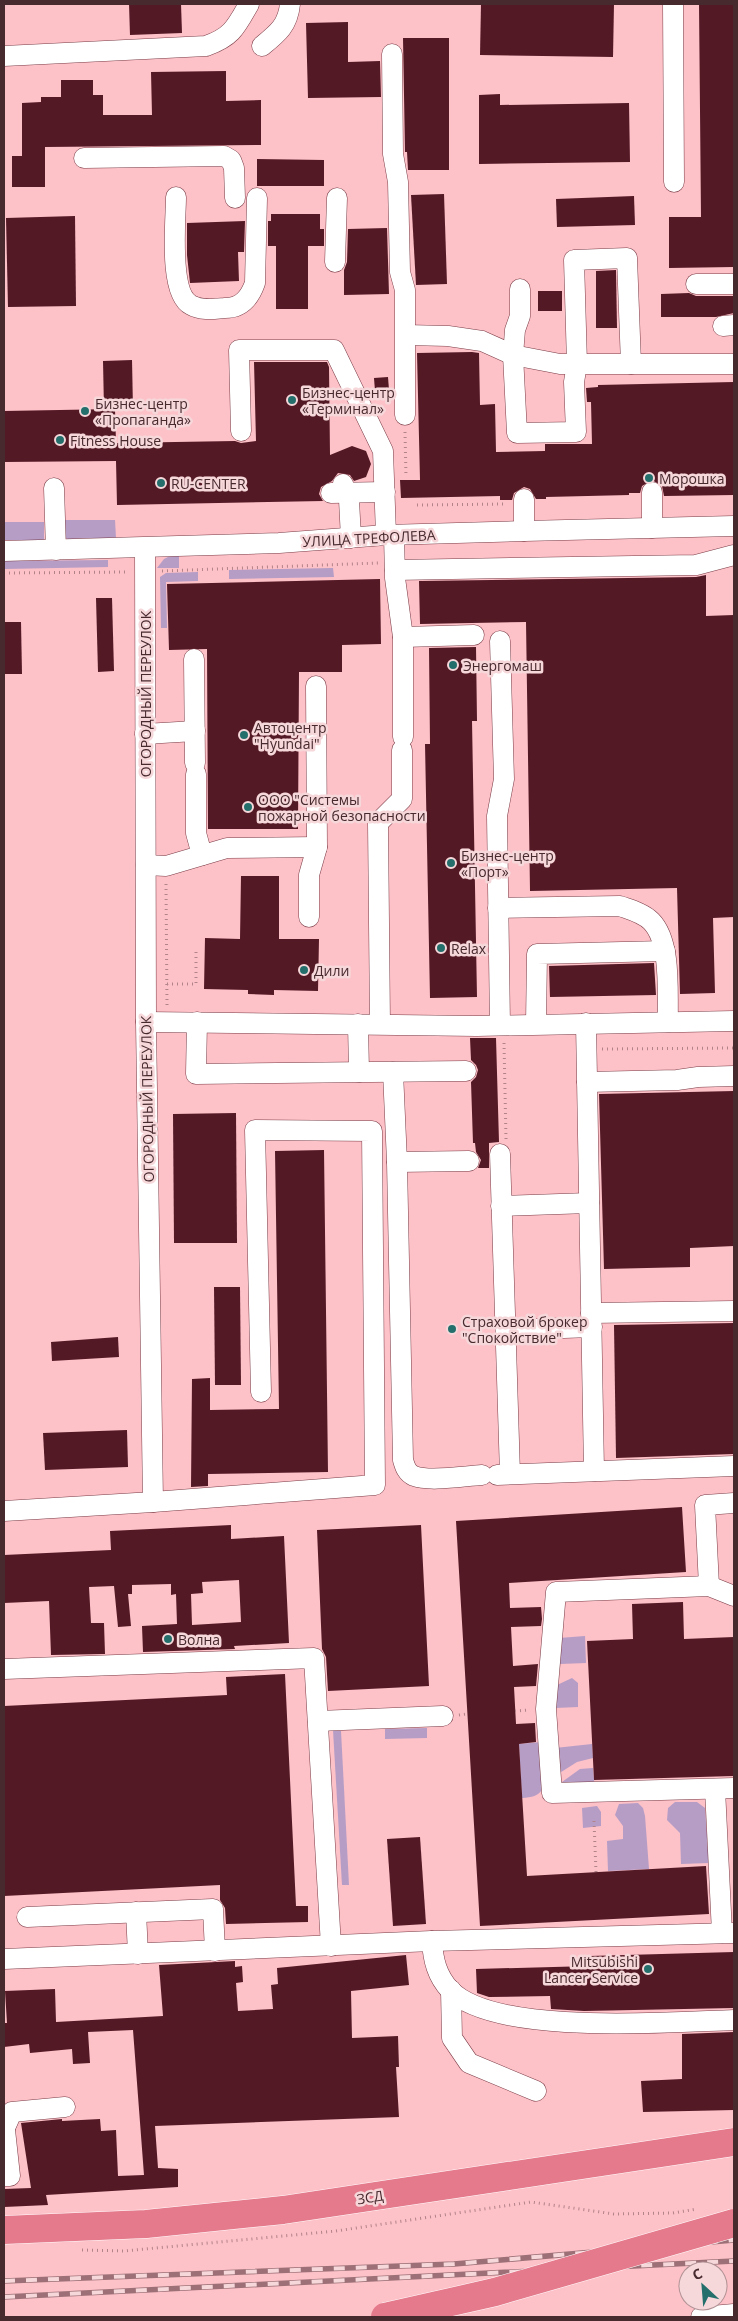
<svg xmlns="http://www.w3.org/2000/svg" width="738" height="2321" font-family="'Open Sans',sans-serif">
<rect width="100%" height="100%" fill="#fdc1c8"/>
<!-- green -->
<g fill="#b59dc6">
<polygon points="62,520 115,520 116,538 68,539 65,538"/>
<rect x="4" y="522" width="40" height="18"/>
<polygon points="170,556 179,556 179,568 157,568 164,559"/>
<polygon points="108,560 108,567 4,569 4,561"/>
<polygon points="333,568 334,577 229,579 229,570"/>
<polygon points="198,572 198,581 166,582 167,628 161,628 160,577 166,573"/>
<polygon points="585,1636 586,1663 560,1664 559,1638"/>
<polygon points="572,1678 578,1683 578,1707 555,1708 557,1685"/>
<polygon points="427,1728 427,1738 385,1739 385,1729"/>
<polygon points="333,1730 341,1731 349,1885 342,1885"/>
<path d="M541 1742 543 1788C538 1797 532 1797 522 1798L519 1744Z"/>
<polygon points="592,1744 593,1758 577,1762 558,1774 555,1748"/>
<polygon points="593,1768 595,1791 564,1784 562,1782 580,1769"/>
<polygon points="675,1802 697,1802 705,1808 709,1863 681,1864 680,1833 667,1820 668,1808"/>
<polygon points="638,1803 643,1808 645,1816 649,1869 608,1871 607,1841 623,1839 623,1826 615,1815 619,1804"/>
<polygon points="597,1806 601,1812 601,1826 583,1828 582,1808"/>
</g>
<!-- building -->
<g fill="#531925" fill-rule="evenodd">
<polygon points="129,4 181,4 182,33 130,35"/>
<polygon points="481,4 614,4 613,57 480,55"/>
<polygon points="699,4 734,4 734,267 669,268 669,217 701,217"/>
<polygon points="348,22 348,62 380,61 381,97 308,98 306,23"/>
<polygon points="403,38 449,38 449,170 408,170 407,152 405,152"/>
<polygon points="226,71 226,101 261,100 261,145 45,147 45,187 12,187 12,156 22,156 22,103 41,102 41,97 61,97 61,80 93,80 93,95 103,95 103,115 152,115 151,72"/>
<polygon points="500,94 500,105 629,103 630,162 479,164 479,95"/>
<polygon points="257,159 324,160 324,186 257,186"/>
<polygon points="444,194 447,284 416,285 411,195"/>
<polygon points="634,196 635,225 557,227 556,199"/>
<polygon points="271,214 320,214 320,229 324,229 324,246 308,246 308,309 276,309 276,246 268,246 268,221 271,221"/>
<polygon points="75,216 76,306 8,307 6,218"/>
<polygon points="245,221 244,252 238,252 239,281 190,283 187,255 187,223"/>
<polygon points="387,228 389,294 344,295 344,270 347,262 348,229"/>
<polygon points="616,270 617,328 596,328 596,271"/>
<rect x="538" y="291" width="24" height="20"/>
<polygon points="689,293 696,296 734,296 734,313 716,317 661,317 661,294"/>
<polygon points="472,352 479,353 480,405 495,404 496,452 545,451 545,444 592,444 591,402 587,402 586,388 598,387 598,385 734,382 734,495 664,496 662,486 652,480 642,486 640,493 629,493 629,495 546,497 546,499 536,499 530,489 524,487 514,493 512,500 500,500 500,496 401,498 400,480 420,480 417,353"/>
<polygon points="132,360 133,409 104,409 103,361"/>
<polygon points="254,362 327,362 329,367 330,455 352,446 366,451 371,464 366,477 354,481 350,475 338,473 332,481 321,487 319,494 323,501 117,505 116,461 4,462 4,411 115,409 116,443 235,441 241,443 256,441"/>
<polygon points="388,377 389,390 375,391 374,378"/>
<polygon points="706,575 706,616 734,615 734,917 713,918 715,993 680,994 677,888 530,891 526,622 420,624 419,581 696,577"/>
<polygon points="380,579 381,644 342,645 342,672 299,672 298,829 208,829 207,649 169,650 167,584"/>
<polygon points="96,598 112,598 114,671 98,672"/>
<polygon points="4,622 21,622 22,674 4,674"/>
<polygon points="476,647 477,721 472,721 477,997 430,998 425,744 430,744 429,648"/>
<polygon points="241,876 279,876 279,939 319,939 318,991 274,990 274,995 248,994 248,990 204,989 205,938 240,939"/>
<polygon points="654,963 656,995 550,997 549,966"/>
<polygon points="470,1038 496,1038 499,1142 489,1143 489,1168 478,1168 481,1160 476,1152 475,1143 473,1143 471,1082 476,1077 478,1070 476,1065 471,1060"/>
<polygon points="734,1091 734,1246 690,1248 690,1267 604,1269 599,1094"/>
<polygon points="236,1113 237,1243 174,1243 173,1114"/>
<polygon points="324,1150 328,1472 208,1474 208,1486 191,1487 192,1379 210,1378 210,1410 279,1409 275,1151"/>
<polygon points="214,1287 240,1287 241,1385 215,1385"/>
<polygon points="734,1323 734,1454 616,1458 614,1325"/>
<polygon points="118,1337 119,1357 52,1361 51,1342"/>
<polygon points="127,1430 128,1467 45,1470 43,1433"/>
<polygon points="682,1507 686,1572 509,1583 510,1608 541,1607 542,1619 541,1626 511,1627 513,1666 538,1664 536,1686 514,1687 516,1724 535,1723 536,1742 519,1744 527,1876 706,1866 709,1914 480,1926 456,1521"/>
<path d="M231 1525V1539L284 1536 289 1643 234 1646 235 1649 143 1652 142 1626 177 1624 176 1594 171 1595V1584L132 1585V1594H128L131 1626 118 1627 114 1586 89 1587 91 1623H104L105 1654 51 1655 49 1601 4 1603V1555L111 1550 110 1531ZM239 1580 241 1622 192 1625 191 1594 203 1593 202 1582Z"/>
<polygon points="421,1525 429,1686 328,1691 326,1657 322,1649 317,1530"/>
<polygon points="683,1602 684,1639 734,1637 734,1776 594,1780 587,1641 633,1639 632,1604"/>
<polygon points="285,1674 296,1906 308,1906 308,1922 226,1924 225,1908 220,1900 220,1885 4,1896 4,1706 227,1695 226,1677"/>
<polygon points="420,1837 426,1924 393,1926 387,1839"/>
<polygon points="734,1952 734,2008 584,2011 551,2009 550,1996 489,1997 477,1993 476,1969 590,1966 590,1956"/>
<polygon points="406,1955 409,1985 351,1991 352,2038 398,2036 399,2067 396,2067 399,2117 155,2126 158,2168 178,2169 178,2187 46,2195 48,2205 4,2207 4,2189 31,2188 21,2123 62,2119 62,2121 100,2119 101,2131 116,2130 118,2176 144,2175 133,2030 88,2032 90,2063 73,2064 72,2049 30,2053 29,2044 4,2047 4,2023 7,2023 5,1991 55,1989 56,2022 163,2016 159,1965 235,1961 235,1967 242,1966 243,1982 236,1983 238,2011 273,2009 271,1985 278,1984 277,1968"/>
<polygon points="734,2032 734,2110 643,2112 641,2081 682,2079 682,2034"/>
</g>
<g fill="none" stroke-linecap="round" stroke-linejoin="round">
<!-- minor casing -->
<g stroke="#7a3c46" stroke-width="21">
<g id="minor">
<polyline points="673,4 674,182"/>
<path d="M262 46C278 33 288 25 290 4"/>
<polyline points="392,54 393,154 398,182 400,272 405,290 405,415"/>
<path d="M4 56 206 46C232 37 236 27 249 4"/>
<polyline points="84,158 224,156 231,160 234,168 235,198"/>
<path d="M176 197C176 220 168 293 191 305 201 311 214 309 225 308 242 308 250 297 255 283L257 198"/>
<polyline points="335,262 337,198"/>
<polyline points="696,284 734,284"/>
<polyline points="520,289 520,316 515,330 513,355 517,433 576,432 574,382 577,364 574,260 627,258 631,364"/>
<polyline points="723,326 734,325"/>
<polyline points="406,335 448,336 482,341 513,355 560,364 734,364"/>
<polyline points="241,431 239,350 334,350 383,451 386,535"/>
<polyline points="343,484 349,500 351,538"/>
<polyline points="54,488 56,550"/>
<polyline points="652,492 652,528"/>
<polyline points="331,493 385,492"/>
<polyline points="524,499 524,531"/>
<polyline points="394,535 395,578 403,637 403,737"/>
<polyline points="4,551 279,543 386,535 524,531 734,526"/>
<polyline points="395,570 696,565 734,555"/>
<polyline points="403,637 474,635"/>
<polyline points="500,641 504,779 497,816 500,1025"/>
<polyline points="194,659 195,763"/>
<polyline points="145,734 195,731"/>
<polyline points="196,774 196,833 202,855"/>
<polyline points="146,865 166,866 227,848 317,847"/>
<path d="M498 908 620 906C631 910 643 913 651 921 672 942 667 993 668 1022"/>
<polyline points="309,917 309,875 317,847 316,686"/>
<polyline points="146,1022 477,1026 734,1021"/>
<polyline points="197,1022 196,1074 466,1071"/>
<polyline points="586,1023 594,1471"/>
<polyline points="358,1024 359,1072"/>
<polyline points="380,1024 378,823 402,799 402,750"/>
<polyline points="536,1024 537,954 665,951"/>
<path d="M393 1072 397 1162 403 1460C405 1467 407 1473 414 1476 430 1482 464 1476 482 1475"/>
<polyline points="587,1082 677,1080 698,1077 734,1076"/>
<polyline points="500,1154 510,1474"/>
<polyline points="397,1162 469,1161"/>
<polyline points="501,1206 589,1203"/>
<polyline points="591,1313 734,1311"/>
<polyline points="506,1330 592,1327"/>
<polyline points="497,1475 734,1466"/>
<polyline points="153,1502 375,1485 372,1131 255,1130 261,1392"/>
<polyline points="4,1511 153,1502 146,1022 145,548"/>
<polyline points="709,1586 705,1505 734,1503"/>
<polyline points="734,1596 709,1586 556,1592 546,1709 552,1793 734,1788"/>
<polyline points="4,1669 314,1658 331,1946"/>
<polyline points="318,1721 443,1716"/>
<polyline points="715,1789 722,1933"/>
<polyline points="136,1912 138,1954"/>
<polyline points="27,1917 213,1909 215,1951"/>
<path d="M432 1941C433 1960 437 1976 450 1990 495 2036 670 2022 734 2020"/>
<polyline points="4,1959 432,1941 734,1933"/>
<polyline points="451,1990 452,2038 469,2063 536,2091"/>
<polyline points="4,2130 12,2112 65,2107"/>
<polyline points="4,2176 10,2176 5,2130"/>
<polyline points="701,2317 734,2314"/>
</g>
</g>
<!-- path -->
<g stroke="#b28389" stroke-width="3" stroke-dasharray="1 4" stroke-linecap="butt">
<polyline points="405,432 406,477"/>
<polyline points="417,505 507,504"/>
<polyline points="162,571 378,563"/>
<polyline points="4,573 128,572"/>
<polyline points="166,884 167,1005"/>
<polyline points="167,984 196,984 196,948"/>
<polyline points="504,1043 506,1139"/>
<polyline points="602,1049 734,1048"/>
<polyline points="515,1711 530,1710"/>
<polyline points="459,1715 467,1714"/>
<polyline points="594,1821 596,1872"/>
<polyline points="82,2250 124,2251 336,2231 531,2202 614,2214 673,2213 697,2209"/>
</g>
<!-- minor -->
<use href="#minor" stroke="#fff" stroke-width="20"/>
<!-- rail casing -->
<g stroke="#9c7076" stroke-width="5.5">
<g id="rail">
<polyline points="4,2281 454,2264 734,2240"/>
<polyline points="4,2297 734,2261"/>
</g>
</g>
<!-- rail -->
<use href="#rail" stroke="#f6d7da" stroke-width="4" stroke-dasharray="11" stroke-linecap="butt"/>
<!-- highway-bridge casing -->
<g stroke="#fff" stroke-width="29" stroke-linecap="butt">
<g id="highway-bridge">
<polyline points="4,2230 146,2224 283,2210 734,2142"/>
<polyline points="385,2317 495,2292 734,2223"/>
</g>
</g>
<!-- highway-bridge -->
<use href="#highway-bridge" stroke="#e47a8b" stroke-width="28"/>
</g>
<!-- markers -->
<g fill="#246f6c" stroke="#f6d7da" stroke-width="2">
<circle cx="292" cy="400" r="5"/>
<circle cx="85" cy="411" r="5"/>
<circle cx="60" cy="440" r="5"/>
<circle cx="649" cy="478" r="5"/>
<circle cx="161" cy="483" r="5"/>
<circle cx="453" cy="665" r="5"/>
<circle cx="244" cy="735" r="5"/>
<circle cx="248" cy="807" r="5"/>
<circle cx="451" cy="863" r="5"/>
<circle cx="441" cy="948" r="5"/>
<circle cx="304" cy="970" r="5"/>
<circle cx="452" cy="1329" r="5"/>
<circle cx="168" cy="1639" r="5"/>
<circle cx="648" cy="1969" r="5"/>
</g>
<g text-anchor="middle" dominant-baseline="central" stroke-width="5" stroke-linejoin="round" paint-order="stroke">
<!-- poi labels -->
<g font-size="14" fill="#472a2e" stroke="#f6d7da" text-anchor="start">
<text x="302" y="392">Бизнес-центр<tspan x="302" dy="16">«Терминал»</tspan></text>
<text x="95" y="403">Бизнес-центр<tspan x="95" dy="16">«Пропаганда»</tspan></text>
<text x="70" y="440">Fitness House</text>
<text x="659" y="478">Морошка</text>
<text x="171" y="483">RU-CENTER</text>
<text x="463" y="665">Энергомаш</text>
<text x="254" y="727">Автоцентр<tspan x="254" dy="16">"Hyundai"</tspan></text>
<text x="258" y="799">ООО "Системы<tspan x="258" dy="16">пожарной безопасности</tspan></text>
<text x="461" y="855">Бизнес-центр<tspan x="461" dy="16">«Порт»</tspan></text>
<text x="451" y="948">Relax</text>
<text x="314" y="970">Дили</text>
<text x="462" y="1321">Страховой брокер<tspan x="462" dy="16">"Спокойствие"</tspan></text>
<text x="178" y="1639">Волна</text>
<text x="638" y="1961" text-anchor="end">Mitsubishi<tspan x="638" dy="16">Lancer Service</tspan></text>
</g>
<!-- street labels -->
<g font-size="14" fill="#472a2e" stroke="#f6d7da">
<text transform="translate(369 538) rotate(-3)">УЛИЦА ТРЕФОЛЕВА</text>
<text transform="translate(145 694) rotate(-90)">ОГОРОДНЫЙ ПЕРЕУЛОК</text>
<text transform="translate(147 1099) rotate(-91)">ОГОРОДНЫЙ ПЕРЕУЛОК</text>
<text transform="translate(370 2197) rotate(-9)">ЗСД</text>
</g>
</g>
<!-- border -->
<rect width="738" height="2321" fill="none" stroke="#472a2e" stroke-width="10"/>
<!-- north arrow -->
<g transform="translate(703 2286) rotate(334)"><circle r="24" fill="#f6d7da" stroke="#b09295"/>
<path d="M0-4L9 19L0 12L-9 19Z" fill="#246f6c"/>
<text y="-8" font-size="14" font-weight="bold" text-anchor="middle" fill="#472a2e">С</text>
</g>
</svg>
